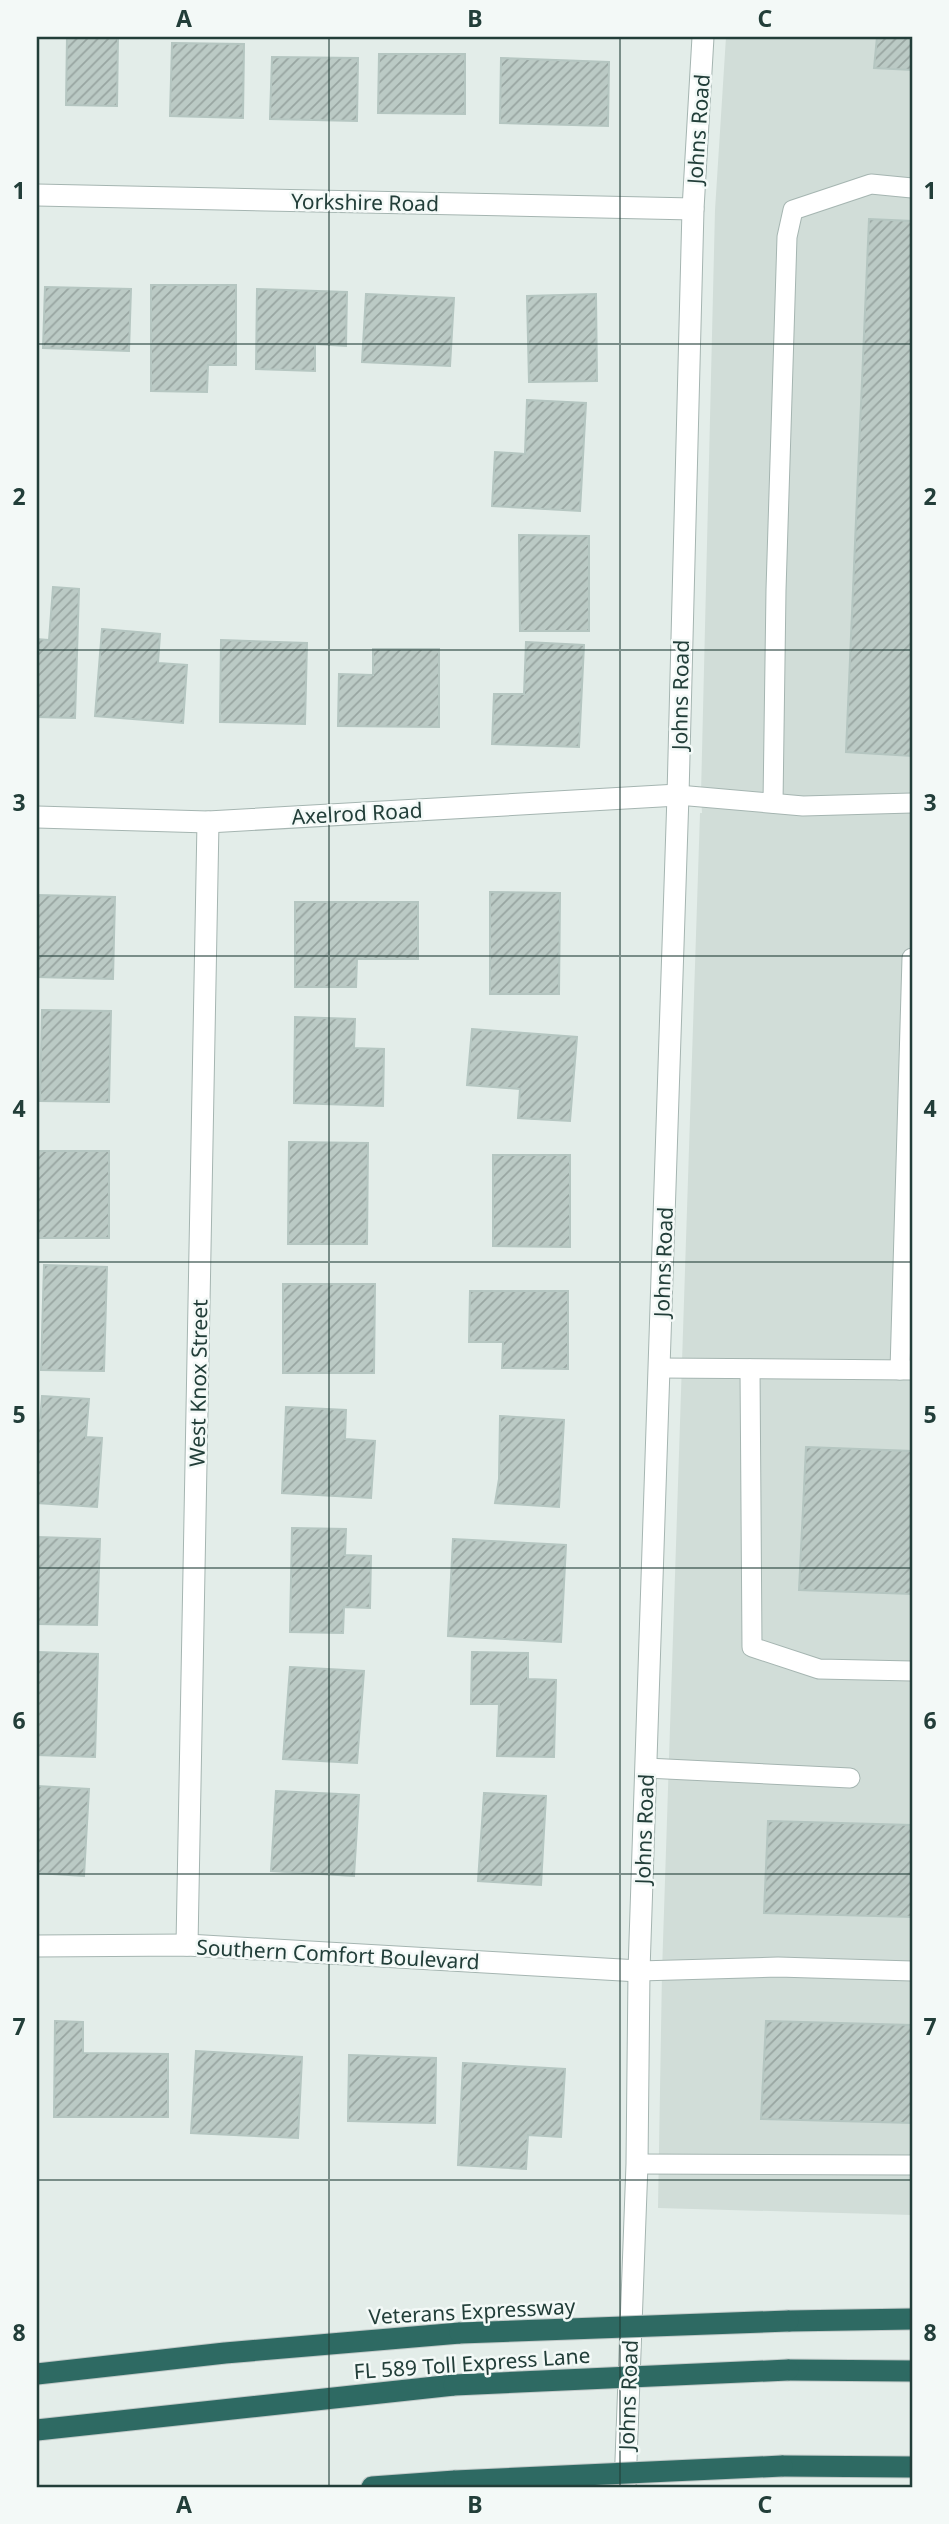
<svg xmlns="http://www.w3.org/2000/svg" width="949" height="2524" font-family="'Noto Sans',sans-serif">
<defs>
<pattern id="building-hatch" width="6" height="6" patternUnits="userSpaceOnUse" patternTransform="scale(1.75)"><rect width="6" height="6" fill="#bbcac5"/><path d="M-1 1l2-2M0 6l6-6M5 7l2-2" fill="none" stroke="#98a5a1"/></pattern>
</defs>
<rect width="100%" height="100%" fill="#e3ede9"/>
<!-- built -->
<polygon fill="#d1ddd8" points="726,37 912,37 912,2215 658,2208 662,1972 700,813 702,813 701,794 715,210"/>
<!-- building -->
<g fill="url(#building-hatch)" stroke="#b5c6c1" stroke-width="2">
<polygon points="67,37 118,37 117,106 66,105"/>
<polygon points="877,37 912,37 912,70 874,68"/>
<polygon points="172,43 244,44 243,118 170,116"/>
<polygon points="379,54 465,54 465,114 378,113"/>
<polygon points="272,57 358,58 357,121 270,119"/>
<polygon points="501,58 609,62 608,126 500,123"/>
<polygon points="869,219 912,221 912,756 846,752"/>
<polygon points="151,285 236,285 236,365 208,365 207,392 151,391"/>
<polygon points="45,287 131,289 129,351 43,348"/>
<polygon points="257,289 347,292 346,346 315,344 315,371 256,369"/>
<polygon points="366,294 454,298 450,366 362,362"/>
<polygon points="596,294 597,381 529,382 527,296"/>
<polygon points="527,400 586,403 580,511 492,506 495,452 525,454"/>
<polygon points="519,535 589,536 589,631 520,631"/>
<polygon points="53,587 79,589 75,718 37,717 37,639 49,640"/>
<polygon points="102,629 160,634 158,663 187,665 183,723 95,716"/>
<polygon points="221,640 307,643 305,724 220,722"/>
<polygon points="526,642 584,645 579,747 492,744 494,694 524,694"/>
<polygon points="373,649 439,649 439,727 338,726 339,674 373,675"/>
<polygon points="490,892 560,893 559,994 490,994"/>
<polygon points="37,895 115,897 113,979 37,977"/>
<polygon points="295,902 418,902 418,959 357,959 356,987 295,987"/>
<polygon points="42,1010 111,1011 109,1102 40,1101"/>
<polygon points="295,1017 355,1019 354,1048 384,1049 383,1106 294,1103"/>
<polygon points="472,1029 577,1037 570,1121 518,1118 520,1089 467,1085"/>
<polygon points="289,1142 368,1143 367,1244 288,1244"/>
<rect x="37" y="1151" width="72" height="87"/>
<polygon points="493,1155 570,1155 570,1247 493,1246"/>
<polygon points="44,1265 107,1267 104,1371 41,1370"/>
<polygon points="283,1284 375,1284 374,1373 283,1373"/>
<polygon points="470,1291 568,1291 568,1369 502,1368 503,1342 469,1342"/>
<polygon points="42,1396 89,1399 86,1437 102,1438 97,1507 37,1503 37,1423 40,1423"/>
<polygon points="286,1407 346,1410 345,1439 375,1441 371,1498 282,1493"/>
<polygon points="500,1416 564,1420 559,1507 495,1503 499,1479"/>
<polygon points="806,1447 912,1451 912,1594 799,1590"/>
<polygon points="292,1528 346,1529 345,1555 371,1556 370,1608 344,1607 343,1633 290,1632"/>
<polygon points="37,1537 100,1539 97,1625 37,1624"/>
<polygon points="453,1539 566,1545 561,1642 448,1636"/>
<polygon points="37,1652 98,1654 95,1757 37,1755"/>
<polygon points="472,1652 528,1653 528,1679 556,1680 554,1757 497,1756 499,1704 471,1704"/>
<polygon points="290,1667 364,1671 357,1763 283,1759"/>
<polygon points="37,1786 89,1789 84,1876 37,1873"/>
<polygon points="276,1791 359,1795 354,1876 271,1871"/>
<polygon points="484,1793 546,1796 541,1885 478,1881"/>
<polygon points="768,1821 912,1825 912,1917 764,1913"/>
<polygon points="55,2021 83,2022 83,2053 168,2054 168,2117 54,2117"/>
<polygon points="766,2021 912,2025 912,2123 761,2119"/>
<polygon points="196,2051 302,2057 298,2138 191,2133"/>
<polygon points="349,2055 436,2058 435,2123 348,2121"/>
<polygon points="463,2063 565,2069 561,2137 528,2135 526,2169 458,2165"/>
</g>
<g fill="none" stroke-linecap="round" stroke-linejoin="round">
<!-- lane casing -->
<g stroke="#a5b5b1" stroke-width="21">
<g id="lane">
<polyline points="678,795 803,806 912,803"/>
<polyline points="773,803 776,590 787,237 793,210 871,184 912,188"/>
<polyline points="659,1368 911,1370"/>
<polyline points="750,1369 752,1647 819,1669 912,1671"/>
<polyline points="900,1370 912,958"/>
<polyline points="646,1768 850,1778"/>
<polyline points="639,1971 778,1967 912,1971"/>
<polyline points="637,2164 912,2165"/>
</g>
</g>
<!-- street casing -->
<g stroke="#a5b5b1" stroke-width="23">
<g id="street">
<polyline points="37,195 693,209"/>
<polyline points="37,817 208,822 678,795"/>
<polyline points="187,1945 208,822"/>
<polyline points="37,1946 187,1945 639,1971"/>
<polyline points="625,2487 637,2164 639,1971 678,795 693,209 703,37"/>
</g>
</g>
<!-- highway casing -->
<g stroke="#c1c9c8" stroke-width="23">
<g id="highway">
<polyline points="788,2321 912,2319"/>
<polyline points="788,2370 912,2371"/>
<polyline points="37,2374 225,2353 460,2333"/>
<polyline points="37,2430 454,2385"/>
<polyline points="782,2466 912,2467"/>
<polyline points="372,2487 455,2481"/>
</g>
</g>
<!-- lane -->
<use href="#lane" stroke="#fff" stroke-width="19"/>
<!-- street -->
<use href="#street" stroke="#fff" stroke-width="21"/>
<!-- highway -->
<use href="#highway" stroke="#2e6a63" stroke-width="21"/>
<!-- highway-bridge casing -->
<g stroke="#c1c9c8" stroke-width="23" stroke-linecap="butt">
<g id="highway-bridge">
<polyline points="460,2333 788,2321"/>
<polyline points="454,2385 788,2370"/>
<polyline points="455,2481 782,2466"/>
</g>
</g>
<!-- highway-bridge -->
<use href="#highway-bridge" stroke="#2e6a63" stroke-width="21"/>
</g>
<!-- grid -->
<path fill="none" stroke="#223e39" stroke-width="2" stroke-opacity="0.55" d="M329 37V2487M620 37V2487M37 344H912M37 650H912M37 956H912M37 1262H912M37 1568H912M37 1874H912M37 2180H912"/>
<g text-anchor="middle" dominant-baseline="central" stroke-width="5" stroke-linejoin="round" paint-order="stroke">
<!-- street labels -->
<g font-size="21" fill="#223e39" stroke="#f3f9f7">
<text transform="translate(698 129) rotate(-86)">Johns Road</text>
<text transform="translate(365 202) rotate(1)">Yorkshire Road</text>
<text transform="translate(680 695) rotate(-89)">Johns Road</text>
<text transform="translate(357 813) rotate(-3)">Axelrod Road</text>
<text transform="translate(663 1262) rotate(-88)">Johns Road</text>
<text transform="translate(198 1383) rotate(-89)">West Knox Street</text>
<text transform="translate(644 1829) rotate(-88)">Johns Road</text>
<text transform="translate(338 1954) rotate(3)">Southern Comfort Boulevard</text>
<text transform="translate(472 2311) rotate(-3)">Veterans Expressway</text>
<text transform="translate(472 2363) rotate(-4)">FL 589 Toll Express Lane</text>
<text transform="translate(628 2395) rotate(-88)">Johns Road</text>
</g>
</g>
<!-- border -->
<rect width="949" height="2524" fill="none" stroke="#f3f9f7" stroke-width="77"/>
<rect x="38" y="38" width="873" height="2448" fill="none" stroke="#223e39" stroke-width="2.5"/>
<g font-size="23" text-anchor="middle" font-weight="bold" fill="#223e39">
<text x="184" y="27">A</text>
<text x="475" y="27">B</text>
<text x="765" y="27">C</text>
<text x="19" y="199">1</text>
<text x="930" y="199">1</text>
<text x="19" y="505">2</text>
<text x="930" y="505">2</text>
<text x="19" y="811">3</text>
<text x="930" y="811">3</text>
<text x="19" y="1117">4</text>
<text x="930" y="1117">4</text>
<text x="19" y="1423">5</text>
<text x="930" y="1423">5</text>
<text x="19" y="1729">6</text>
<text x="930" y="1729">6</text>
<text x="19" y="2035">7</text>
<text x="930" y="2035">7</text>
<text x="19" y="2341">8</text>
<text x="930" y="2341">8</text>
<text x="184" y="2513">A</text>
<text x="475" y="2513">B</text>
<text x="765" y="2513">C</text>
</g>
</svg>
